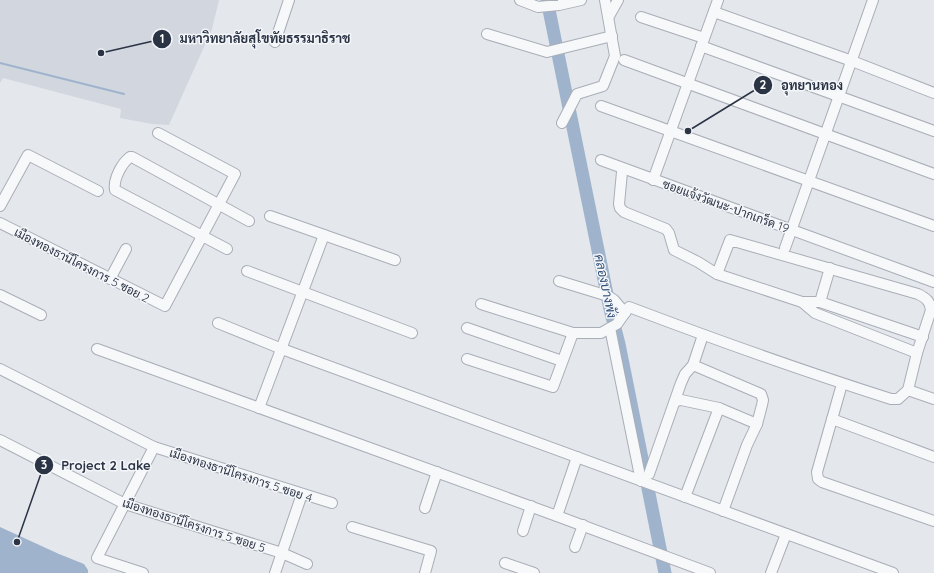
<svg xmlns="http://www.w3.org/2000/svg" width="934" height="573" font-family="Quicksand,Sarabun,sans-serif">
<rect width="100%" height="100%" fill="#e4e7ec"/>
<!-- built -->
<polygon fill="#d2d6de" points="0,0 219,0 212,29 169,125 152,124 120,118 121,109 3,78 0,83"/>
<!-- water -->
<polygon fill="#9fb4cc" points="0,527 59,554 84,564 88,570 88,573 0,573"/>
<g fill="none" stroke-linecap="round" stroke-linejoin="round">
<!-- stream -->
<polyline stroke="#9fb4cc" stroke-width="2" points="0,63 124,94"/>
<!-- river -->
<polyline stroke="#9fb4cc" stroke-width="13" points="547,0 610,309 619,344 665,573"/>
<!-- minor casing -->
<g stroke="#a9aeb7" stroke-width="12">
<g id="minor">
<polyline points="520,0 538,7 559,5 581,0"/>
<polyline points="714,12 852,61 934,93"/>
<polyline points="609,16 618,0"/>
<polyline points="641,17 704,38"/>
<polyline points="487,34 547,52 612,36"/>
<polyline points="275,42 289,0"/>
<polyline points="701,46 934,131"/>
<polyline points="624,60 934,174"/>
<polyline points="601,106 934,226"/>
<polyline points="562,123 577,94 603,86 615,56 605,0"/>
<polyline points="601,160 934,282"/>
<polyline points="622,172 619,204 620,208 624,212 666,229 669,233 674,250 698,262 717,274 802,302 820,302 923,337"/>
<polyline points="653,180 718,0"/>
<polyline points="0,206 28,155 98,191"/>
<polyline points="270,216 395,260"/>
<polyline points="0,223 165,306 235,174 158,133"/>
<polyline points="785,248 873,0"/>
<path d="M227 249 115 190C113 179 122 163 130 157H132L249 221"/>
<polyline points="247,271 412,333"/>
<polyline points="110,279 126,249"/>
<polyline points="559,281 608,296 614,300 625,313"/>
<polyline points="0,295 41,315"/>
<polyline points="802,302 815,313 917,353"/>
<polyline points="820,302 830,268"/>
<path d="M481 304 573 333H601L617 324 629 307C716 340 803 371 891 399H898L908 390 917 353 931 310C930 301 926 298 918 294L730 240 717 274"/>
<polyline points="218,323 282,349 893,573"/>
<polyline points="467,328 562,361"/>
<polyline points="610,328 641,481"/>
<polyline points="97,349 557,516 710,573"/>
<polyline points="467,359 553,387 573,333"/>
<polyline points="693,365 761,394 763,400 762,405 757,424 747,445 723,511"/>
<polyline points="0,369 154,447 332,503"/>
<polyline points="842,384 817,472 818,479 822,482 934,521"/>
<polyline points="908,390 934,399"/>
<polyline points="675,401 681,400 719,408 757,424"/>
<polyline points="259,408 324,235"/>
<polyline points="832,419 934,457"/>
<polyline points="0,440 125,504 282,553 307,564"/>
<polyline points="649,474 681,383 685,374 693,365 703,335"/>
<polyline points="685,497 719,408"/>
<polyline points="425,508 437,472"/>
<polyline points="557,516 577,457"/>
<polyline points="352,527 431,551 425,573"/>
<polyline points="523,531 531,506"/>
<polyline points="575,547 583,525"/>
<polyline points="505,563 534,573"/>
<polyline points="143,573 97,558 154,447"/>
<polyline points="275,573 302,494"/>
<polyline points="771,573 786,534"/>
</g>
</g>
<!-- minor -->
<use href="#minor" stroke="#f7f8fa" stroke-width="10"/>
</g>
<g text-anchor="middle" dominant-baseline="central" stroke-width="3" stroke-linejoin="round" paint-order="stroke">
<!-- street labels -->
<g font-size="12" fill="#2b3445" stroke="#f4f6f9">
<text transform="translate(726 206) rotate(20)">ซอยแจ้งวัฒนะ-ปากเกร็ด 19</text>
<text transform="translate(82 265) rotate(27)">เมืองทองธานีโครงการ 5 ซอย 2</text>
<text transform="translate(241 475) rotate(18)">เมืองทองธานีโครงการ 5 ซอย 4</text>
<text transform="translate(194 525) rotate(18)">เมืองทองธานีโครงการ 5 ซอย 5</text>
</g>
<!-- water labels -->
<g font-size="13" font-style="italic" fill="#34527a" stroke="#f4f6f9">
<text transform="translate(606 286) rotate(78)">คลองบางพัง</text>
</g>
</g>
<!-- callouts -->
<path fill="none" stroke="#2b3445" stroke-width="1.5" d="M101 53L162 39M688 131L763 85M17 542L44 465"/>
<g fill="#2b3445" stroke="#f4f6f9" stroke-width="1.5">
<circle cx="101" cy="53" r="4"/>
<circle cx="688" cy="131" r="4"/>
<circle cx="17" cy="542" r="4"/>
<circle cx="162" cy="39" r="10"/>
<circle cx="763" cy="85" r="10"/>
<circle cx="44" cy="465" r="10"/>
</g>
<g font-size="12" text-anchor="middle" font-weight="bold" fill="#fff">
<text x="162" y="43">1</text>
<text x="763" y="89">2</text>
<text x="44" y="469">3</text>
</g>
<g font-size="13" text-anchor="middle" font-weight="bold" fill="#2b3445" stroke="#f4f6f9" stroke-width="3" stroke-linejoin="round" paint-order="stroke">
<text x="265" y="43">มหาวิทยาลัยสุโขทัยธรรมาธิราช</text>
<text x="812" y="90">อุทยานทอง</text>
<text x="106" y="470">Project 2 Lake</text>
</g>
</svg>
